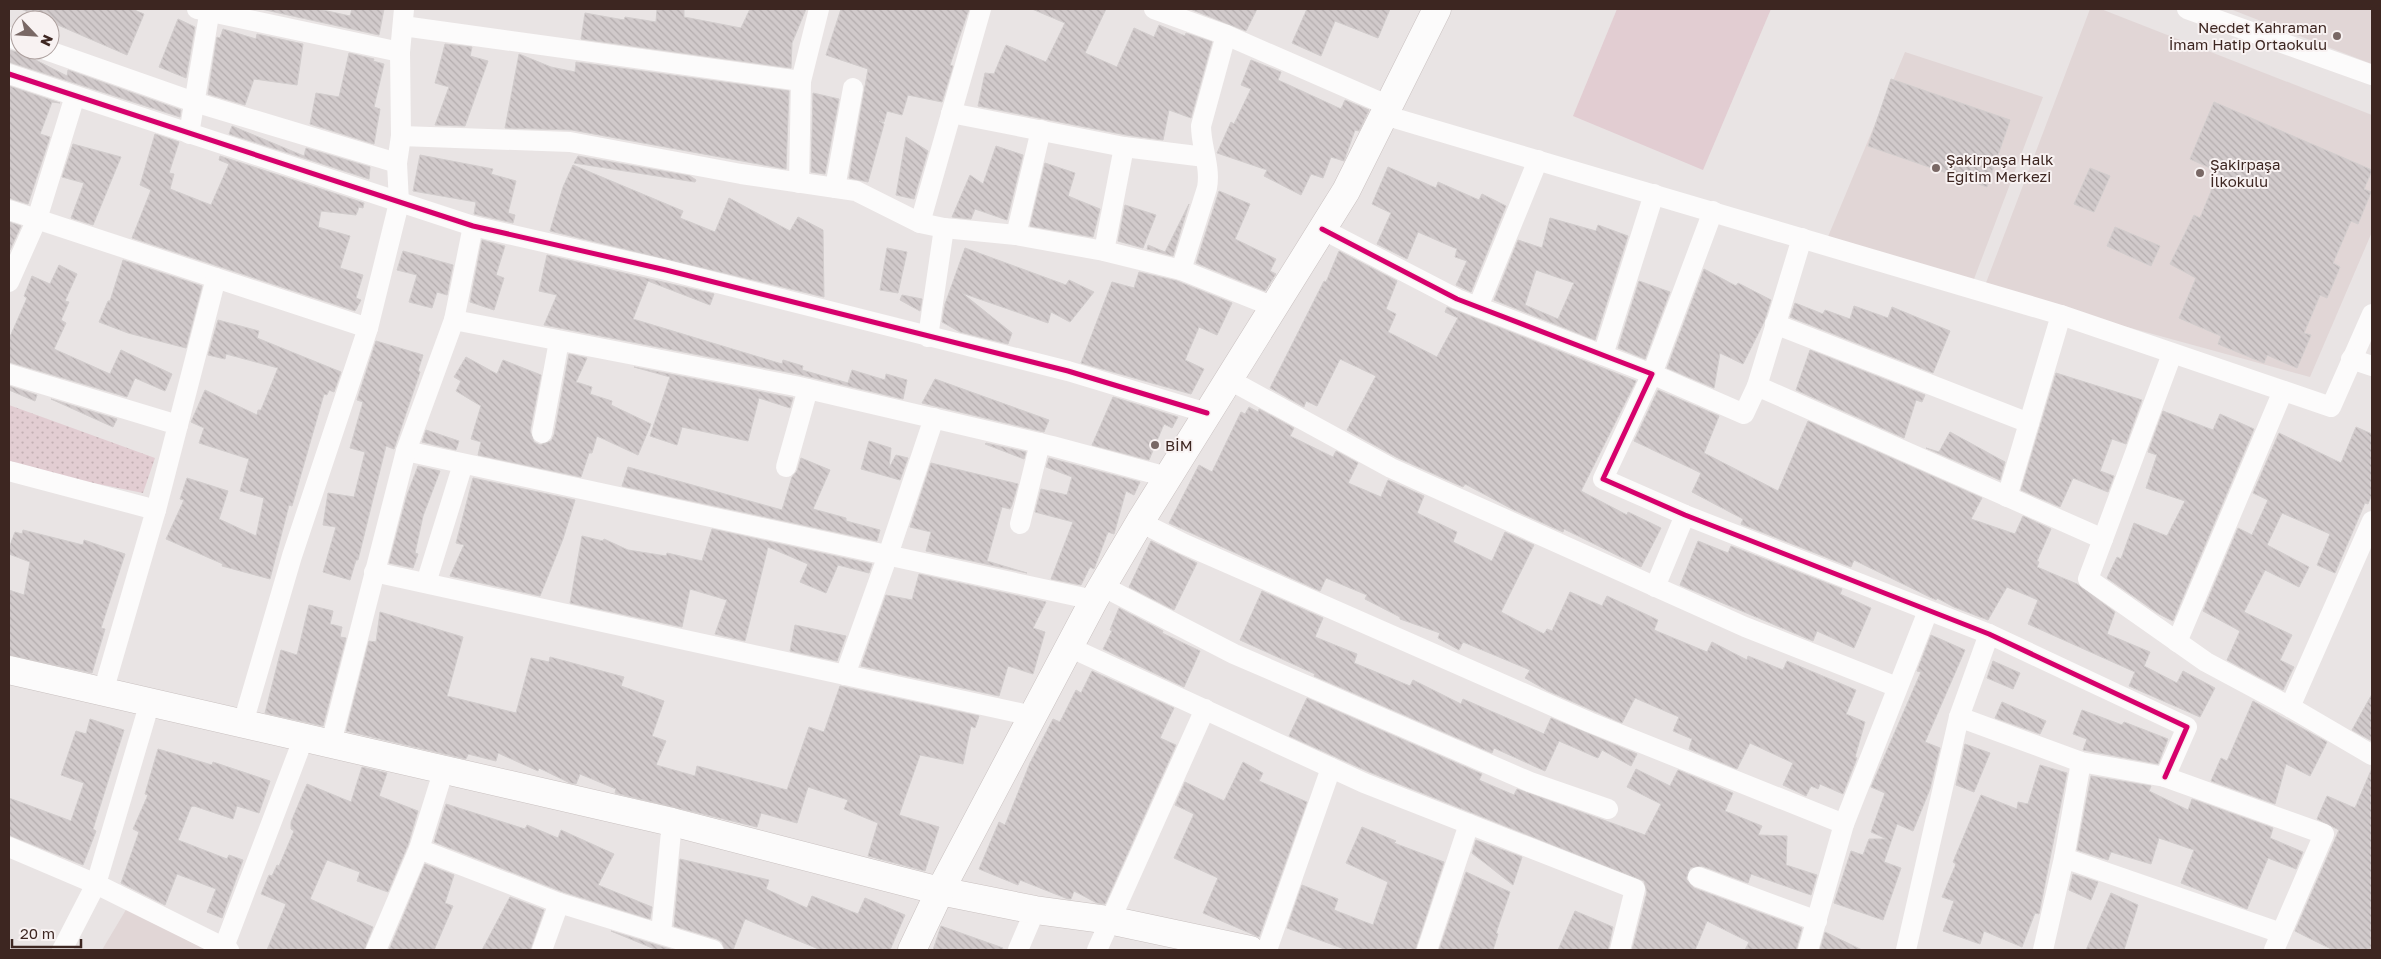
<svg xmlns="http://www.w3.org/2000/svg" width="2381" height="959" font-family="'Golos Text',sans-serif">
<defs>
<pattern id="park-dots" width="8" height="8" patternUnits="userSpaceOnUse" patternTransform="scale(1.25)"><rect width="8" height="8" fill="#e2cdd2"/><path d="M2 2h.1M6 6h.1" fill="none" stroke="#c3b0b4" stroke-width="1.8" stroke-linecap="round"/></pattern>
<pattern id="building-back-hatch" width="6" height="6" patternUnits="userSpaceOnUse" patternTransform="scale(1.25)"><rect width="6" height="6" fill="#d1cacb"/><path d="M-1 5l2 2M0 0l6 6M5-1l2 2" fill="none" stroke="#b4adae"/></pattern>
</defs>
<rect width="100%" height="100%" fill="#e9e4e4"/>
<!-- built -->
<g fill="#e1d6d6">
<polygon points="2090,9 2101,9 2372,115 2372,232 2310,377 1984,288"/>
<polygon points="2230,9 2372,9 2372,64"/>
<polygon points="1905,52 2043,97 1971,287 1827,239"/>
<polygon points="127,908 206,950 102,950"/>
</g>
<!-- green -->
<polygon fill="#e2cdd2" points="1617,9 1771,9 1703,170 1573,116"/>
<!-- park -->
<polygon fill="url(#park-dots)" points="9,405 155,458 143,493 9,466"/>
<!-- building -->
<g fill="url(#building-back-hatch)" stroke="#d2cdcd" fill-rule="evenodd">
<polygon points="21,9 132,9 144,14 127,55"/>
<polygon points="261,9 318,9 350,16 352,9 384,9 379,35"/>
<polygon points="657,9 684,9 684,17 741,28 750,9 806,9 792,43 791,68 581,39 585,13 624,20 625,17 656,22"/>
<polygon points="841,9 969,9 950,65 953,66 942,102 908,95 902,115 887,111 884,122 879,121 884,124 868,182 849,178 868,69 826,55"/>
<polygon points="1032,9 1106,9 1085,53 1117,67 1134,28 1154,37 1159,25 1185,36 1186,33 1212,42 1191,118 1169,110 1163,140 1126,135 978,106 985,73 994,74 1006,45 1046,62 1065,23"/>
<polygon points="1190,9 1257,9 1246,31"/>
<polygon points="1307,9 1390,9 1378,38 1335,21 1321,56 1292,43"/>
<polygon points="178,19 195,27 186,78 159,67"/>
<polygon points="223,29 256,39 257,34 303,44 297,85 254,79 245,105 208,94 217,37 220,38"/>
<polygon points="445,44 472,47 470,56 488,61 465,126 435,125 449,87 435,83"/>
<polygon points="9,50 22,53 67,76 68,70 181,110 180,117 9,62"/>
<polygon points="349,53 374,59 373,61 384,64 374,107 380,109 374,144 310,124 316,93 339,97"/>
<polygon points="519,54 551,67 575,72 576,62 789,91 786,169 572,130 505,128"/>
<polygon points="1251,60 1281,72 1278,80 1341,109 1345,100 1369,110 1359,131 1355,130 1344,161 1331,157 1323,178 1311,174 1301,195 1264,176 1267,170 1217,153 1231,122 1234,124 1251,89 1241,85"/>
<polygon points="1891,79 2010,120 1987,187 1868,146"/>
<polygon points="9,86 60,103 52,102 40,134 50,137 28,204 9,198"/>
<polygon points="813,93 839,99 825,174 811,172"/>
<polygon points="2214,102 2372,170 2364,189 2371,192 2358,224 2351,221 2333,263 2340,267 2327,298 2320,295 2304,333 2311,335 2297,368 2267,355 2264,363 2218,344 2221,336 2179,318 2196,278 2170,264 2194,215 2200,218 2219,172 2190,159"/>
<polygon points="232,126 304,156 306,148 370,167 369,179 229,134"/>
<polygon points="155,134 179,142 169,173 174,174 170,189 211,205 229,164 219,160 220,156 364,203 363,208 359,207 356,215 321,211 318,227 350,236 340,268 363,275 356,298 361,300 355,311 132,238 151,190 140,185"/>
<polygon points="906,137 928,151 914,199 896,195"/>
<polygon points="73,144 121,157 93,225 71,218 84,183 62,177"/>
<polygon points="996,146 1023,155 1007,220 975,209 971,219 952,217 970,175 983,184"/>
<polygon points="420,155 493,169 491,174 516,181 508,213 515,215 513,223 474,214 476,202 413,191"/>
<polygon points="578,156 690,176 696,180 695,182 574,163"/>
<polygon points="1045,163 1075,173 1068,196 1100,209 1093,237 1030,226"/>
<polygon points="573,165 683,211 680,218 715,232 729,198 790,231 798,217 823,230 824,297 550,231 563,187"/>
<polygon points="1388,167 1436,188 1438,182 1479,200 1482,194 1506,206 1471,292 1456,285 1467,261 1455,257 1457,249 1418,232 1407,259 1377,244 1391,213 1372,204"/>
<polygon points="2090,168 2110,176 2094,212 2074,204"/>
<polygon points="1219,191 1250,204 1235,239 1276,259 1270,271 1276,274 1265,291 1196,263"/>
<polygon points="1189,204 1173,256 1147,249 1148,245 1165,252"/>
<polygon points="1125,205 1156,215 1143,248 1118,241"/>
<path d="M1550 218 1596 231 1598 225 1628 236 1595 340 1494 300 1518 240 1542 248ZM1536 270 1574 283 1558 319 1525 305Z"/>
<polygon points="9,222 21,226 10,250 9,250"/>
<polygon points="2115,227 2160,246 2151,266 2107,246"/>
<polygon points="482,240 505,246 496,275 504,278 494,310 470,302"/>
<polygon points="887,248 907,252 898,293 880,290"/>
<polygon points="965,248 1066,285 1069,280 1094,292 1070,322 1051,312 1048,323 962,293 1012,333 1008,344 960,332 942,322 945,304"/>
<polygon points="403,251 453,265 447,295 437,292 432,308 409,302 417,275 397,270"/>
<polygon points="1339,251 1397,281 1386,309 1396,314 1388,332 1437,357 1458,318 1445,312 1447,307 1636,381 1581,491 1627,515 1628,512 1661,528 1641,567 1564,529 1563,532 1514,510 1465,484 1463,487 1396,457 1347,430 1376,376 1340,359 1317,406 1306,401 1304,407 1270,388 1324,281 1326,282"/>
<polygon points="547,255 714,294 710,305 648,281 633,319 782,364 783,360 803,366 802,370 848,383 852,370 885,380 886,374 907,380 903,399 797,374 544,325 557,295 539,291"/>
<polygon points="123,260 202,286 186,348 128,333 99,322 108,301 110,301"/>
<polygon points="59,265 77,274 65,301 69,302 61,320 66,323 54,349 110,374 121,350 172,374 165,391 135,378 127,397 9,362 9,339 27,298 24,296 32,276 50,284"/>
<polygon points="1704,269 1736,286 1738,283 1771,300 1764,322 1743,364 1720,353 1714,388 1667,368"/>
<polygon points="1139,272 1177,281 1232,303 1217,335 1199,327 1185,360 1204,369 1191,394 1081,363 1112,282 1134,288"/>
<polygon points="1639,281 1670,292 1645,359 1618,348"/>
<polygon points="902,295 922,299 920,311 900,300"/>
<polygon points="1795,303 1823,314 1825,310 1850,319 1854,306 1888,318 1892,307 1950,331 1933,373 1790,317"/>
<polygon points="218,320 259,331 257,338 341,372 334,392 329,390 327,395 324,394 292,506 289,505 270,579 222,566 223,564 166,539 184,500 180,499 187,478 228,491 219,519 256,536 264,498 240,491 249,459 199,443 204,428 191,422 205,390 257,415 258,410 261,410 278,368 226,354 225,359 208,355"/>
<polygon points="376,341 423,355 418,371 420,372 394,449 386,446 358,560 356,560 350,580 323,572 336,527 323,525 328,493 354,497 365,452 350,448 363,402 357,400"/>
<polygon points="1810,350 1925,395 1922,402 1916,400 1904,438 1796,390"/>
<polygon points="569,354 587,358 576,382 592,387 590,394 612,401 611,405 651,424 638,455 597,436 592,453 589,453 581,477 478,455 481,442 471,439 481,406 456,391 461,381 454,377 466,357 497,374 503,360 541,375 530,431 534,442 540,445 551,441 554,435"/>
<polygon points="634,367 793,398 790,408 759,398 748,441 682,427 677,445 650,436 670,377"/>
<polygon points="2056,373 2142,400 2126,444 2112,439 2100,471 2114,476 2108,492 2073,478 2060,507 2021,490"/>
<polygon points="935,379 1049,420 1044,432 922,403"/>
<polygon points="9,386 37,395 35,401 9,390"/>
<polygon points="1658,390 1719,416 1704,453 1778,491 1808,421 1982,498 1971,519 2015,534 2023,516 2051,529 2037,561 2039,562 2037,567 2077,584 2115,612 2107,634 2150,652 2144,666 2177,683 2183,671 2215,688 2200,717 2129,686 2135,672 2028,624 2038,600 2007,587 1988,620 1954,607 1937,598 1936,600 1854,560 1851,567 1741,524 1743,519 1692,492 1701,473 1634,441"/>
<polygon points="1113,397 1178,417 1172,428 1164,424 1149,460 1092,445"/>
<polygon points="51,399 117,419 113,427"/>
<polygon points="1249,407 1258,412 1259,409 1294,428 1290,436 1333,457 1336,451 1358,463 1348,483 1381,497 1388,480 1424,496 1417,513 1457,532 1453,542 1492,561 1505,532 1534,545 1501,612 1544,634 1547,629 1552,631 1570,592 1602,606 1607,596 1658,620 1654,630 1707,652 1712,642 1747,660 1748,656 1783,670 1787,661 1856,690 1846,714 1865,722 1855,757 1857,758 1843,794 1820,784 1818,789 1811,786 1806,796 1783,785 1793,763 1750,743 1737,769 1689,749 1692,739 1673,731 1679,717 1635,698 1622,723 1594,711 1548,691 1525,678 1530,670 1463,642 1459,650 1438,638 1440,633 1400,619 1400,617 1365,599 1367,595 1326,578 1320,591 1169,523 1199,465 1212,472 1241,412 1245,414"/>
<polygon points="2163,411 2213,430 2220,414 2254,429 2173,621 2159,614 2107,578 2117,557 2121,559 2134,523 2167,536 2185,501 2146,488 2157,455 2148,452"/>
<polygon points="2356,427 2372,434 2372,494 2368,504 2365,503 2335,573 2317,565 2330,534 2282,513 2267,545 2309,567 2299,587 2265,570 2244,612 2292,635 2280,660 2294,667 2283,690 2227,660 2240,631 2203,611 2238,528 2252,535 2268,500 2253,493 2279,433 2341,463"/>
<polygon points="426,430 459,441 456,450 422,442"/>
<polygon points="1950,432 2005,462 2000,480 1926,448 1939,452"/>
<polygon points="869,441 891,448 889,468 896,455 908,458 900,480 861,469"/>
<polygon points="986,443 1026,452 1024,459 985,444"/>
<polygon points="801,458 830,470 813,509 846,518 846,521 880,530 877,541 622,486 628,467 782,510 792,477 797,471"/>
<polygon points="1049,458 1140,482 1134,495 1126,491 1114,534 1108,532 1094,569 1090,567 1081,585 1051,579 1073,522 1035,512 1041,489 1067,495 1072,477 1046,467"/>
<polygon points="931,463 1018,484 1012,505 1010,509 1002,507 987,561 1027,573 926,551 931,532 910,527"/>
<polygon points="418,466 440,471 423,516 415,553 418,554 413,568 389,563 407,495"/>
<polygon points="473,478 575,500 563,539 540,596 450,576 464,545 456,543"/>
<polygon points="712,529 872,564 869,573 838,565 826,593 800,582 808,564 768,547 745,641 715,634 727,600 690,589 682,627 570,603 582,536 603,541 604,539 628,550 666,556 667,553 702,561"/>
<polygon points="23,530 83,545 84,540 125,554 101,628 105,629 92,673 9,655 9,590 24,595 30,562 9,554 9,548 15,532 22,534"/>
<polygon points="1151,541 1197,563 1174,610 1129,587"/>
<polygon points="1698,541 1728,553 1731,546 1842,589 1840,594 1871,608 1854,648 1817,631 1813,641 1680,585"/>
<polygon points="919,574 1046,602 1033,628 1045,632 1033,674 1008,666 999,696 861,666 886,595 912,600"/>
<polygon points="1262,591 1323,618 1315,637 1357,654 1354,663 1410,686 1413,680 1461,704 1463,699 1544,734 1551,718 1637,754 1631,766 1602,750 1598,758 1559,741 1545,771 1494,748 1492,753 1314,676 1315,674 1240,640"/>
<polygon points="309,605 333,611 330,624 342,627 340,637 346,638 323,726 265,713 281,650 297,655"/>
<polygon points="1119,608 1163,631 1162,633 1200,651 1184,687 1103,649 1112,631 1110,630"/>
<polygon points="380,612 463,637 447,696 516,713 531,658 549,662 550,657 624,677 621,686 664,701 652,736 666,741 656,765 695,776 697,766 787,790 809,727 824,732 840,686 979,716 975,728 971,726 963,764 920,755 899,815 939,827 925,871 868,856 878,823 844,809 848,800 808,787 797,823 761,813 757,827 615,793 616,789 580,774 576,784 570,783 539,768 538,771 498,753 496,761 468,754 466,759 346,731 369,641 376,642"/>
<polygon points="795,625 846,636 837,661 790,651"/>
<polygon points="1931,635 1965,650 1925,742 1940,748 1930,789 1913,831 1897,824 1884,862 1901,868 1883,920 1834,903 1851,851 1863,855 1869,839 1887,839 1871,832 1885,793 1871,787 1921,672 1917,671"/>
<polygon points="1993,661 2020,673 2013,689 1987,678"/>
<polygon points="1092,671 1174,708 1160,738 1176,745 1105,904 1097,903 1074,891 1071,899 1068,899 1020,880 1018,885 979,869 999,822 1005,825 1030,763 1053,719 1060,722 1076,690 1081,693"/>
<polygon points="2372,694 2372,741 2352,730"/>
<polygon points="1307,698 1482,774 1479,780 1514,795 1517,789 1645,835 1661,804 1627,787 1636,769 1670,786 1678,770 1733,793 1725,811 1762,826 1758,835 1787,836 1786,865 1817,875 1811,895 1751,874 1748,883 1702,866 1690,868 1686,879 1694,888 1802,928 1796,950 1745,950 1749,942 1707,921 1695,950 1632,950 1647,892 1644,881 1369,772 1289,736"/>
<polygon points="2253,701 2327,742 2310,776 2286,764 2275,804 2211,781 2221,758 2227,761"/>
<polygon points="2002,702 2046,721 2040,734 1995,718"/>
<polygon points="2082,710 2122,725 2124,722 2168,739 2158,764 2083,750 2087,739 2073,734"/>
<polygon points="90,719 124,730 93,829 96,831 83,865 9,835 9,798 71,821 84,783 61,775 76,731 86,734"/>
<polygon points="1965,744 1990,753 1974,792 1956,785"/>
<polygon points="158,749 212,765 213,762 270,781 259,813 237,806 233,819 194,806 191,807 178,840 227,859 229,855 243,860 222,918 207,912 216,889 177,874 165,905 121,883 139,832 133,829 148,795 145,794"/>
<polygon points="1243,762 1263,773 1259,781 1307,802 1259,937 1203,913 1218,878 1174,858 1194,814 1175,805 1185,782 1224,801"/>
<polygon points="2040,765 2067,773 2039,914 2035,913 2022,947 1984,931 1980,944 1943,931 1954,901 1942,897 1956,864 1953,862 1981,795 2017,809 2018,802 2028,804"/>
<polygon points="362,767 387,773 379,796 418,811 408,845 388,892 357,881 360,872 327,860 310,899 373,927 364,950 267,950 286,904 261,894 269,875 272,876 277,865 279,866 294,831 291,829 291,822 307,784 351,802"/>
<polygon points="2372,768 2372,950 2333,950 2295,931 2339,830 2317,819 2327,796 2355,808"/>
<polygon points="2091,776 2151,786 2149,791 2188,810 2192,799 2273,828 2270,838 2303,852 2296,869 2268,858 2247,909 2181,883 2194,850 2159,838 2151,864 2111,852 2108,860 2077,850"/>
<polygon points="446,804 525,829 527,825 558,838 561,830 614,854 598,885 652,907 650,919 563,892 434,842"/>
<polygon points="1362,827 1396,841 1394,843 1444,862 1415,950 1347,950 1287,928 1302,885 1338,899 1334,910 1373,925 1388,882 1346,863"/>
<polygon points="1476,840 1522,857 1513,885 1472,853"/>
<polygon points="680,859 769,880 766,889 807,908 812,896 858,914 865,898 905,915 890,950 821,950 745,919 733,950 725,950 722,942 717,939 674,926"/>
<polygon points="425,864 454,875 445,903 453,906 434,950 389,950"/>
<polygon points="1466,872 1510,892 1496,933 1498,934 1493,950 1439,950"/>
<polygon points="2073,874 2098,882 2091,900 2069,890"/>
<polygon points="2111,893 2138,905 2124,950 2086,950"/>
<polygon points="510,897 544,910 530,950 482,950"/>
<polygon points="1575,911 1613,927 1608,950 1558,950"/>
<polygon points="941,926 1003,948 1002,950 933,950"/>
<polygon points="611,931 673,950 657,950"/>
<polygon points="1825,932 1862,950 1820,950"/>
</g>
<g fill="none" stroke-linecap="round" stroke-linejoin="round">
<!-- secondary casing -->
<g stroke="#c9c1c0" stroke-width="29">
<g id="secondary">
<polyline points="9,670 672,822 940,891 1035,910 1109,920 1250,950"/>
<polyline points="912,950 940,891 1094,600 1140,522 1346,191 1437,9"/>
</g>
</g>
<!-- street -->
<g stroke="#fcfbfb" stroke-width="20">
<polyline points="197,9 400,52"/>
<polyline points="1154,9 1226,35 1389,106"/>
<polyline points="2187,9 2372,75"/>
<polyline points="403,26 801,81"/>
<polyline points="9,37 20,41"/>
<polyline points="46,50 194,102 397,163"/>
<polyline points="9,74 473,226 666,270 1068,371 1207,413"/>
<polyline points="951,113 1124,147 1205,157"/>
<polyline points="1384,115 2061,315 2331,407 2372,314"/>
<polyline points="189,134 210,9"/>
<polyline points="401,136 570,142 741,174 856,191 920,223 944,228 1016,235 1104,251 1181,270 1274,307"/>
<polyline points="799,183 801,81 819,9"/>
<polyline points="835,188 853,88"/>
<polyline points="9,210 368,328"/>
<polyline points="1713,211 1652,374 1744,414 1757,386 1802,238"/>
<polyline points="920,223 981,9"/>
<polyline points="1322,229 1457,299 1652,374 1603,479 1685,515 1989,634 2187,727 2165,777"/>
<polyline points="1016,235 1041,130"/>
<polyline points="1104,251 1124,147"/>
<path d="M1181 270 1207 188C1211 167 1201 147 1201 126L1226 35"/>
<polyline points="9,282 37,219 75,96"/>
<polyline points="1478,307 1538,160"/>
<polyline points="454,320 795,386 1052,446 1167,477"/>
<polyline points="1775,324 2029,423"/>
<polyline points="928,337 944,228"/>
<polyline points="1603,355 1654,194"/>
<polyline points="2351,359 2372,366"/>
<polyline points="9,374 178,425"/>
<polyline points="1228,379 1391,468 1745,627 1897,687"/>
<polyline points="1757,386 2103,539 2172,354"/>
<polyline points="542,433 559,341"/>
<polyline points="406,451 1094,600"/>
<polyline points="786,467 808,389"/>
<polyline points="9,471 156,510"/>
<polyline points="2007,497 2061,315"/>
<polyline points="1140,522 1184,544 1589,722 1844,824"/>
<polyline points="1020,524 1040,443"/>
<polyline points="2103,539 2088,579 2206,662 2290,707 2372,755"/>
<polyline points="374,572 1033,716"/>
<polyline points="426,583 463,464"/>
<polyline points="1102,586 1234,654 1530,782 1608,809"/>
<polyline points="1655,587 1685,515"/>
<polyline points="2177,642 2283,391"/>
<polyline points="1069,647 1364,783 1635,889 1620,950"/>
<polyline points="845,675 888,555 934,418"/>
<polyline points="103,692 156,510 216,278"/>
<polyline points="2290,707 2372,521"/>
<polyline points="1959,717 2081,762 2165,777 2324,834 2274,950"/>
<polyline points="243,723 292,556 368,328 399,203 397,163 401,136 400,52 404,9"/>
<polyline points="331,743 406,451 454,320 473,226"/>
<polyline points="9,847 96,884 229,950"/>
<polyline points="419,849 559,903 713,950"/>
<polyline points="2064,858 2281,933"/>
<polyline points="1698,877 1817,921"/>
<polyline points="661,933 672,822"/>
<polyline points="224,947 304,737"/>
<polyline points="62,950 96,884 150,702"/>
<polyline points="376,950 419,849 444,769"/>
<polyline points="542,950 559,903"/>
<polyline points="1018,950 1035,910"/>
<polyline points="1097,950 1205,709"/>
<polyline points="1267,950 1331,768"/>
<polyline points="1427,950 1469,824"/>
<polyline points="1808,950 1844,824 1928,611"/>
<polyline points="1906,950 1959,717 1989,634"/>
<polyline points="2043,950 2064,858 2081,762"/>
</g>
<!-- secondary -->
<use href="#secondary" stroke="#fcfbfb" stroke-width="28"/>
<!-- cycleway casing -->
<g stroke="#f8f2f2" stroke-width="8">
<g id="cycleway">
<polyline points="9,74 473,226 666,270 1068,371 1207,413"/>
<polyline points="1322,229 1457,299 1652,374 1603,479 1685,515 1989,634 2187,727 2165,777"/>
</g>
</g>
<!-- cycleway -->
<use href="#cycleway" stroke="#d6006c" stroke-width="5"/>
</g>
<!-- markers -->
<g fill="#796865" stroke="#f8f2f2" stroke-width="2">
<circle cx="2337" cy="36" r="5"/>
<circle cx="1936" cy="168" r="5"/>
<circle cx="2200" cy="173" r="5"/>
<circle cx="1155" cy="445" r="5"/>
</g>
<g text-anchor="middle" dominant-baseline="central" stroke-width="4" stroke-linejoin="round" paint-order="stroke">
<!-- poi labels -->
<g font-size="15" fill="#3d2621" stroke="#f8f2f2" text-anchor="start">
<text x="2327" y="27" text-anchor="end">Necdet Kahraman<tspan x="2327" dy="17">İmam Hatip Ortaokulu</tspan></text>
<text x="1946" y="159">Şakirpaşa Halk<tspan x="1946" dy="17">Eğitim Merkezi</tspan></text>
<text x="2210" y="164">Şakirpaşa<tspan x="2210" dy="17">İlkokulu</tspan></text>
<text x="1165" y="445">BİM</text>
</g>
</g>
<!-- border -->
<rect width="2381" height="959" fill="none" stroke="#3d2621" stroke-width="20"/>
<!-- north arrow -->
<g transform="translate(35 35) rotate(115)"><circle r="24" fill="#f8f2f2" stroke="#ada09e"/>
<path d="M0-4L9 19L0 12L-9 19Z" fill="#796865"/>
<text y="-8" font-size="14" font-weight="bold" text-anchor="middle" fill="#3d2621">N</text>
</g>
<!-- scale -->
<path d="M12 939v8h69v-8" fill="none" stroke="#3d2621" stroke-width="2.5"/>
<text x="20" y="939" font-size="15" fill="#3d2621" stroke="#f8f2f2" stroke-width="4" paint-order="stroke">20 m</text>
</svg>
